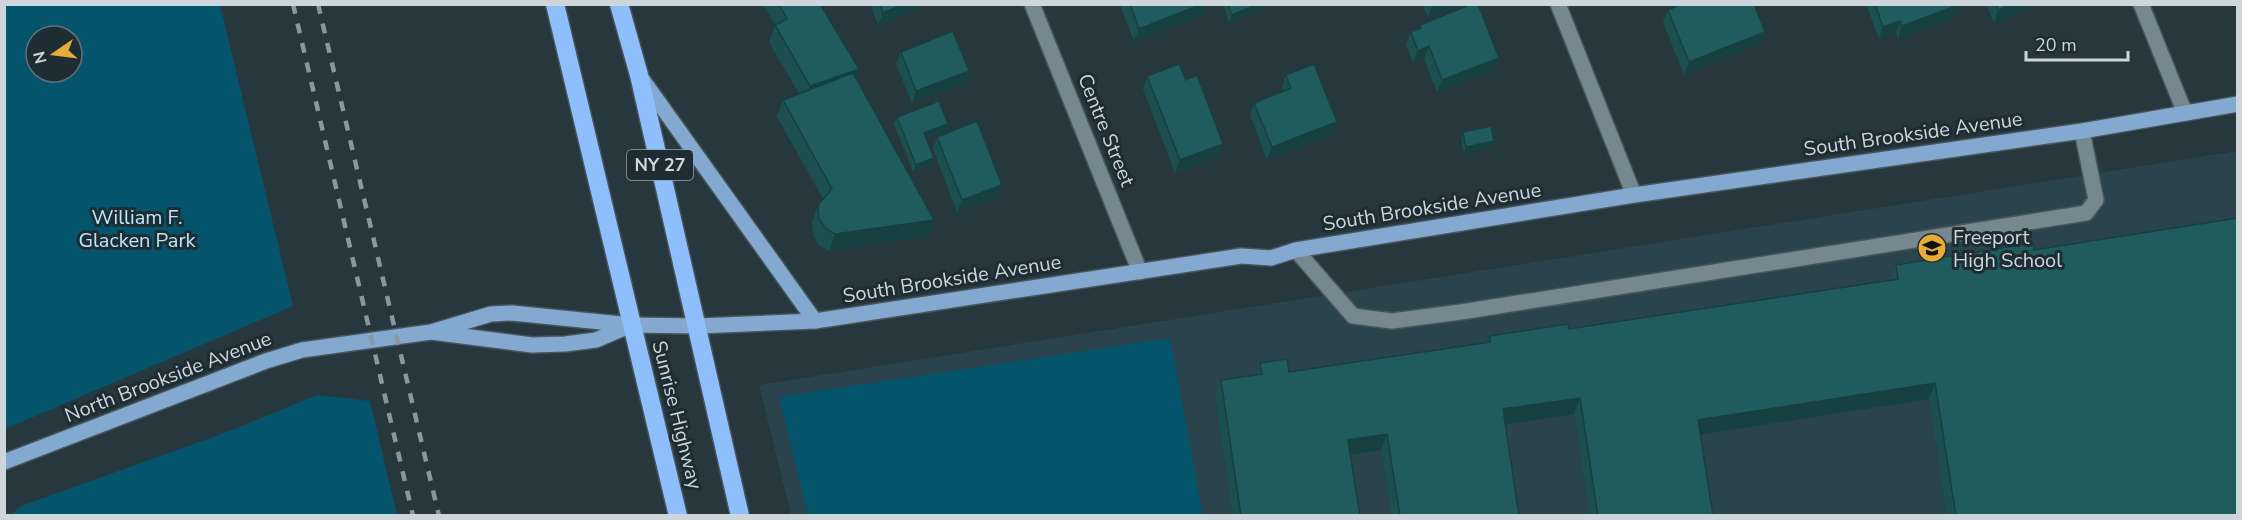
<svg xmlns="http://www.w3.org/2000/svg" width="2242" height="520" font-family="'Nunito Sans',sans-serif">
<rect width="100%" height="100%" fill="#27373e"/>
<!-- built -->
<polygon fill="#2b434c" points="2237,151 2237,515 791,515 759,385"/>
<!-- green -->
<g fill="#04556c" fill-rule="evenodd">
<path d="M5 4 220 5 293 306 5 429ZM36 36H72V72H36Z"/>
<polygon points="1170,338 1203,515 808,515 779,397"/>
<polygon points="317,395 370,401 397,515 11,515 21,506 230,431"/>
</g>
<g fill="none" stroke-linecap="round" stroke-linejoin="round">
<!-- minor casing -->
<g stroke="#48565c" stroke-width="18">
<g id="minor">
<polyline points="1032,4 1140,272"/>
<polyline points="1558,4 1634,195"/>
<polyline points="2141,4 2185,113"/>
<polyline points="1296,250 1353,316 1392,321 1461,312 2086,213 2096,200 2082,131"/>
</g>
</g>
<!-- major casing -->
<g stroke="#48565c" stroke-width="18">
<g id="major">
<polyline points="642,79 815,321"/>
<polyline points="631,325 698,326 815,321 1241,256 1271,258 1296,250 1634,195 2082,131 2238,104"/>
<polyline points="4,462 266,361 302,350 431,332 491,314 512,313 631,325 596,340 565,344 532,345 431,332"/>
</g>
</g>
<!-- highway casing -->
<g stroke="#48565c" stroke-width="21">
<g id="highway">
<polyline points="555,4 678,516"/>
<polyline points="619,4 639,75 740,516"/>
</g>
</g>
<!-- minor -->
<use href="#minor" stroke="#75878f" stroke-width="15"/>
<!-- major -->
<use href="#major" stroke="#84a9d0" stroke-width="15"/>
<!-- highway -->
<use href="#highway" stroke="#8ebffc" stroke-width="18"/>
<!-- rail -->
<g stroke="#8b979d" stroke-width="4.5" stroke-dasharray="10 10" stroke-linecap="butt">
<polyline points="293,4 413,516"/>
<polyline points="318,4 439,516"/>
</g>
</g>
<!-- wall -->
<g fill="#1c4f50">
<polygon points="763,4 820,4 859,69 856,78 934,220 928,236 829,251 819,245 813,235 812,222 818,205 823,199 777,117 783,100 799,94 769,42 775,25"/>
<polygon points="870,4 929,4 929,5 878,25"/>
<polygon points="1120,4 1207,4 1204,15 1134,42"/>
<polygon points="1223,4 1262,4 1260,10 1229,22"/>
<polygon points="1422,4 1463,4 1428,18"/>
<polygon points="1866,4 1962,4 1957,17 1898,39 1896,33 1879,39"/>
<polygon points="1986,4 2032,4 2031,7 1994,23"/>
<polygon points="1668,10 1765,32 1760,44 1684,75 1663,22"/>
<polygon points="1420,25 1499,58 1494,70 1437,92 1424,59 1413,63 1406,45 1411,32 1419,29"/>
<polygon points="901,52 969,71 964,83 912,103 896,64"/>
<polygon points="1286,75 1332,135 1267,160 1250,115 1254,103 1283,91 1282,87"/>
<polygon points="1147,76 1186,80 1219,156 1175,173 1143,89"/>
<polygon points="897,117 948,124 945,131 926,138 934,158 931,165 913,172 894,124"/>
<polygon points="1463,132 1494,141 1491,147 1464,153 1461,139"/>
<polygon points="937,137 1002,185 997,197 957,212 933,149"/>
<polygon points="2034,250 2238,516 1947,516 1929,399 1700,435 1713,516 1590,516 1574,414 1506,424 1519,516 1392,516 1381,450 1351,455 1360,516 1233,516 1215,397 1221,380 1256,375 1260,363 1289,372 1487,342 1490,336 1569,329 1890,280 1896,265"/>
</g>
<!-- shaded-wall -->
<g fill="#164041">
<polygon points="904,4 929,4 929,5 878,25 883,13"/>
<polygon points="1202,4 1207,4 1204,15 1134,42 1139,29"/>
<polygon points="1258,4 1262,4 1260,10 1229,22 1232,15"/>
<polygon points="1435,4 1463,4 1428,18 1432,6"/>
<polygon points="1962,4 1957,17 1898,39 1902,26"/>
<polygon points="2012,4 2032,4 2031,7 1994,23 1998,10"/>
<polygon points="1900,21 1896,33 1879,39 1883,27"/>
<polygon points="1765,32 1760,44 1684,75 1689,62"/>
<polygon points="1429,46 1424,59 1413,63 1418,51"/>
<polygon points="1499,58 1494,70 1437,92 1442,80"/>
<polygon points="859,69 853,86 804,103 810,86"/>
<polygon points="969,71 964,83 912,103 916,91"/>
<polygon points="1337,122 1332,135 1267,160 1272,147"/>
<polygon points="948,124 945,131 921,140 924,133"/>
<polygon points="1494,141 1491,147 1464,153 1466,147"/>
<polygon points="1223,144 1219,156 1175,173 1180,160"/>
<polygon points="934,158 931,165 913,172 916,165"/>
<polygon points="1002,185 997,197 957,212 962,200"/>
<polygon points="934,220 928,236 829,251 835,234"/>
<polygon points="1935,383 1929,399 1692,436 1698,420"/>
<polygon points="1580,398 1574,414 1497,426 1503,409"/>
<polygon points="1387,434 1381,450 1342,456 1348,440"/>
</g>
<!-- building -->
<g fill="#205c5d" stroke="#164041" stroke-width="1.5">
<polygon points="779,4 820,4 859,69 810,86 775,25 787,19"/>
<polygon points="880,4 904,4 883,13"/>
<polygon points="1130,4 1202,4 1139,29"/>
<polygon points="1228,4 1258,4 1232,15"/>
<polygon points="1472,4 1478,4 1499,58 1442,80 1429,46 1418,51 1411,32 1421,28 1420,25"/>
<polygon points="1681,4 1754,4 1765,32 1689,62 1668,10"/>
<polygon points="1875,4 1961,4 1902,26 1900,21 1883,27"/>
<polygon points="1996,4 2012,4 1998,10"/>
<polygon points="953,31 969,71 916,91 901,52"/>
<polygon points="1179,64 1186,80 1197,75 1223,144 1180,160 1147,76"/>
<polygon points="1314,64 1337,122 1272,147 1254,103 1291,88 1286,75"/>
<polygon points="853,73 934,220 835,234 825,228 819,219 818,205 832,189 783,100"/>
<polygon points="939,101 948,124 924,133 934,158 916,165 897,117"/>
<polygon points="977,121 1002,185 962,200 937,137"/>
<polygon points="1491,126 1494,141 1466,147 1463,132"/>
<polygon points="2238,218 2238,516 1956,516 1935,383 1698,420 1713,516 1598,516 1580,398 1503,409 1519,516 1400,516 1387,434 1348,440 1360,516 1241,516 1221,380 1262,374 1260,363 1287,359 1289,372 1490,342 1490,336 1568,324 1569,329 1898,279 1896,265 2033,243 2034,250"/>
</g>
<!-- icons -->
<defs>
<g id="school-disc" transform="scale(1.5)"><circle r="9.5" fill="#e8ab37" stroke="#1d2d33"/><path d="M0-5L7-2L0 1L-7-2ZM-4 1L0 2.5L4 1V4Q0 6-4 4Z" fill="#111"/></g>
</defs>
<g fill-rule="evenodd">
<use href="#school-disc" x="1932" y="248"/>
</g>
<g text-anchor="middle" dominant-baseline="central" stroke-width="6" stroke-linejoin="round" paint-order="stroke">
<!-- shield labels -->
<rect fill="#1d2d33" stroke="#98a3a9" stroke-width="1.5" x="627" y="150" width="66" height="30" rx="4.5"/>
<g font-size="18" font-weight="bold" fill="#cdd6db">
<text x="660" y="165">NY 27</text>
</g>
<!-- street labels -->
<g font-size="20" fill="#cdd6db" stroke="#1d2d33">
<text transform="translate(1106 130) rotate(68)">Centre Street</text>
<text transform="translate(1913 134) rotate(-8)">South Brookside Avenue</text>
<text transform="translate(1432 207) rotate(-9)">South Brookside Avenue</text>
<text transform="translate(952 279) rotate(-9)">South Brookside Avenue</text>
<text transform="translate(168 377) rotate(-21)">North Brookside Avenue</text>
<text transform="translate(677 415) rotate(76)">Sunrise Highway</text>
</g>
<!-- park labels -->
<g font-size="20" fill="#bae7fa" stroke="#1d2d33">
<text x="137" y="217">William F.<tspan x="137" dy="23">Glacken Park</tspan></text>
</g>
<!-- poi labels -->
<g font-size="20" fill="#cdd6db" stroke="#1d2d33" text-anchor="start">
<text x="1953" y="237">Freeport<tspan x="1953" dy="23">High School</tspan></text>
</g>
</g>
<!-- border -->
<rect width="2242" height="520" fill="none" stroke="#cdd6db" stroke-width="12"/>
<!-- north arrow -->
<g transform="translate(54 54) rotate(256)"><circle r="28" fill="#1d2d33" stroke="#637176" stroke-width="1.5"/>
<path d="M0-4.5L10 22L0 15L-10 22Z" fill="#e8ab37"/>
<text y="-9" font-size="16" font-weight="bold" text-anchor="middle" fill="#cdd6db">N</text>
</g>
<!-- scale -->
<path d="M2026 51v9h102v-9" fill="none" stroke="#cdd6db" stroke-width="3"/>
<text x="2035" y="51" font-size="18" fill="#cdd6db" stroke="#1d2d33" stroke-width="4.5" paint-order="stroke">20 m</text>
</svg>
